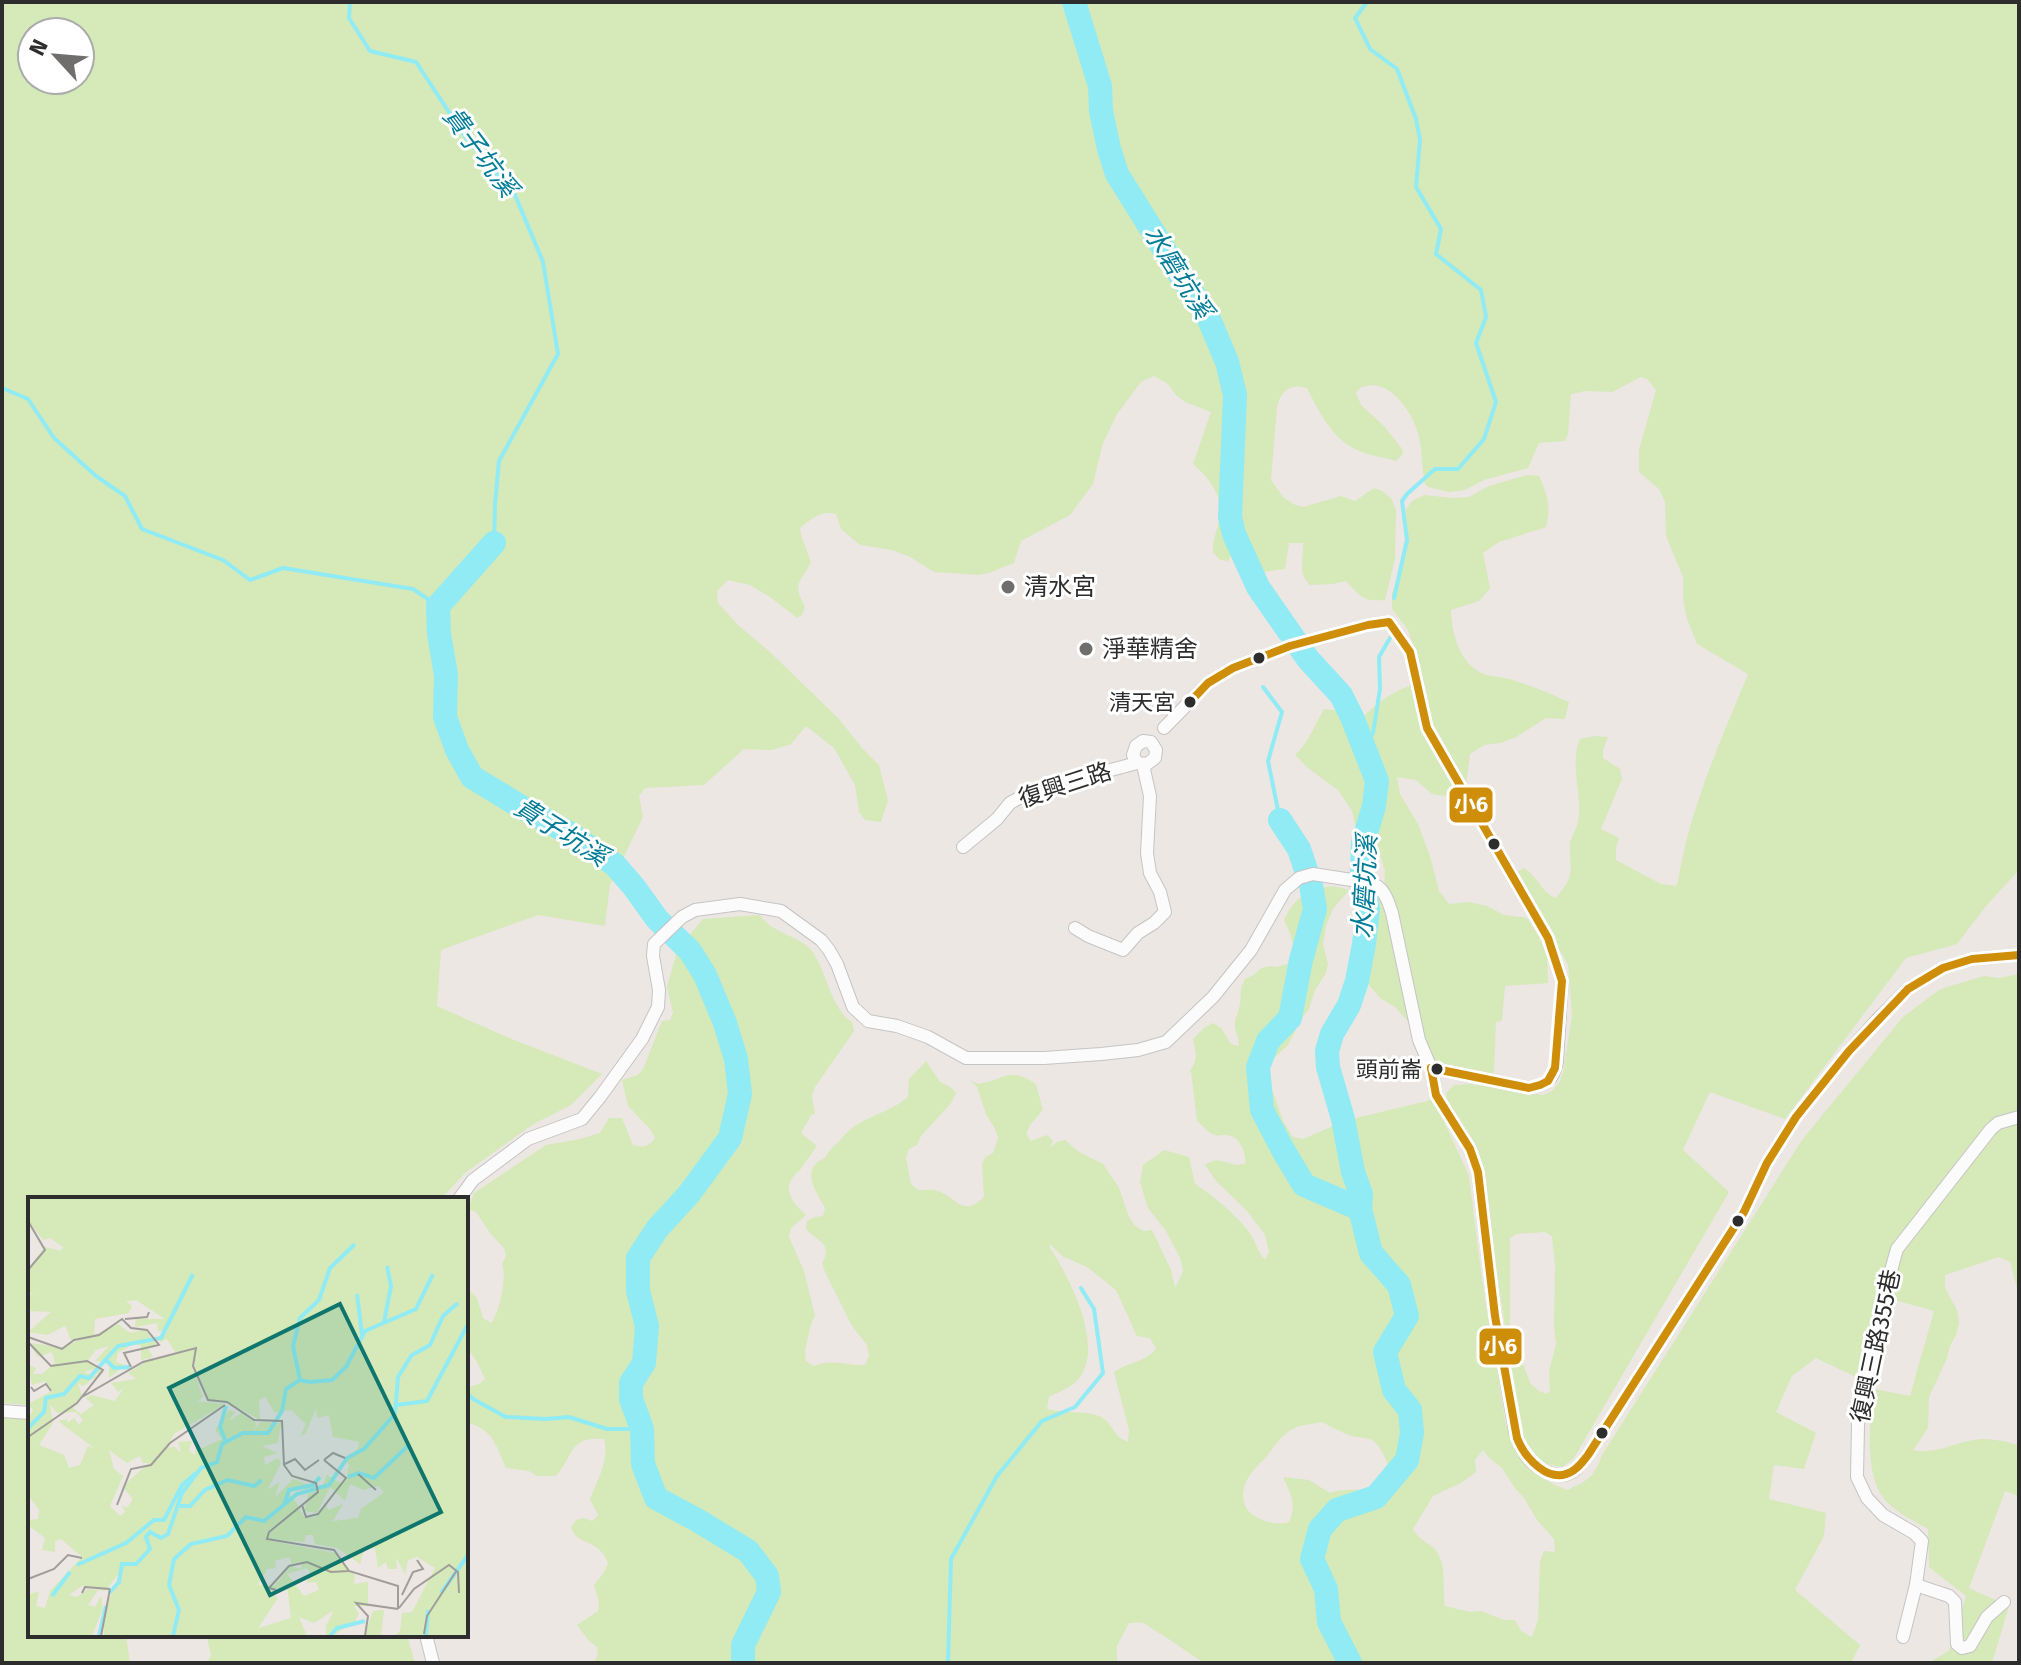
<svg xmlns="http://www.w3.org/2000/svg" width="2021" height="1665" font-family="'Fira Sans','Noto Sans TC',sans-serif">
<rect width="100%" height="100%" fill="#ece7e3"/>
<!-- green -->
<g fill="#d5e9b9" fill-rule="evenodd">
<path d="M2 2H2019V870L1986 906 1957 944 1906 958 1785 1119 1710 1092 1683 1150 1729 1192 1574 1458 1562 1467 1541 1463 1529 1449 1521 1429 1487 1211 1446 1102V1093L1454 1085 1470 1084 1543 1095 1552 1091 1559 1083 1563 1072 1572 1016 1568 965 1517 873 1523 868C1537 874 1541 893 1556 898 1575 875 1570 874 1570 845 1570 837 1577 830 1578 822 1583 794 1569 765 1580 739L1595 736 1608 737 1603 750V758L1620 769 1622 779 1601 829 1619 838 1616 847V860L1661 884 1676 886 1678 882C1689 809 1720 743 1748 674L1697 644 1687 619 1683 599V577L1666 536 1665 502 1659 489 1639 472V450L1656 390 1647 379 1641 377 1612 392 1585 391 1571 394 1568 434 1565 441 1539 443 1528 468 1484 480 1465 490 1449 492 1428 487 1425 484C1421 466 1423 445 1416 427 1410 411 1396 391 1379 386 1373 384 1367 386 1361 387L1356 393 1361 405 1383 425 1403 450 1402 455 1396 461C1381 457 1361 454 1348 445 1329 432 1317 408 1307 388 1290 383 1282 390 1277 406L1271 480 1283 497 1293 504 1303 507 1341 496 1355 501 1374 488 1382 491 1391 498 1396 510 1395 559 1385 600C1363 602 1360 596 1346 581L1333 584 1310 585C1297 573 1304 558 1303 543H1289L1285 569 1263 572 1247 537 1243 534 1239 536 1228 562 1219 559 1213 552C1212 539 1219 527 1220 514 1221 491 1208 478 1193 464L1211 412 1185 402 1176 395 1168 384 1154 376 1141 382 1117 414 1103 443 1093 484 1070 515 1021 541 1014 563 989 573 978 575 934 572 910 557 892 550 860 545 841 529 836 514C821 510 811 519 800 528L801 535 811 562C800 584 792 582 805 607L802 615 797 618 770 597 750 585 728 580 717 591 718 603 738 625 770 652 839 719 862 748 879 765 888 801 881 822 865 820 859 812 855 785 834 748 806 726 791 744 772 750 744 749 704 785 645 788 639 796 643 817 610 885 605 926 538 915 441 950 437 1006 509 1038 602 1074 571 1105 532 1125 465 1173 441 1199H30V1405L2 1403ZM32 32H80V80H32ZM1545 1232 1552 1236 1555 1266 1554 1325 1556 1344 1549 1372 1550 1391 1547 1394 1539 1391 1531 1384 1510 1333V1238L1517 1234Z"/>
<path d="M1527 475 1539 476C1548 496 1551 506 1546 527L1499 542 1483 553 1490 588 1479 601 1451 610C1452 634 1459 664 1484 674 1492 677 1501 677 1509 679 1530 685 1549 693 1569 702L1565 719 1546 718 1516 737 1501 743 1484 745 1470 754 1466 786 1451 797 1432 794 1416 780 1397 777 1400 794 1418 824 1430 856 1439 891 1449 904 1468 902 1487 906 1504 915 1527 918 1538 935 1547 955 1548 983 1505 986 1502 1021 1496 1022 1494 1072 1491 1075 1437 1064 1433 1062 1423 1038 1395 1007 1380 998 1369 985 1365 968 1354 942 1359 916 1373 892H1384L1385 871 1380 855 1357 832 1352 811 1338 790 1308 768 1295 755C1309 742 1314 726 1324 709L1342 711 1362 718C1377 703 1390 693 1409 686L1417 666 1414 647 1408 630 1392 609V593L1407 550 1406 509 1412 501 1424 495 1453 498 1469 497 1489 486Z"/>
<path d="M1334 886 1349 890 1333 909 1326 926 1323 945 1328 964 1326 973 1315 990 1309 1009 1301 1019 1288 1045 1273 1059 1269 1068 1271 1078V1086L1283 1121 1293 1137 1303 1139 1344 1121 1435 1099 1436 1108 1441 1115 1469 1176 1482 1280 1506 1425C1512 1434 1511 1442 1515 1450 1525 1470 1547 1482 1567 1490 1589 1480 1594 1477 1602 1455L1802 1140 1903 1017 1939 990 1947 987 1984 976 1999 978 2019 974V1296L2010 1262 1999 1257 1945 1275V1288L1957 1310 1959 1323 1956 1335 1950 1346 1947 1358 1929 1397 1928 1428 1913 1450C1940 1455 1957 1440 1982 1439 1994 1439 2007 1441 2019 1446V1496L2005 1491 1969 1588 2009 1606 1992 1663H1928L1949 1651 1966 1596 1929 1567 1928 1529C1916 1522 1901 1515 1890 1505 1862 1481 1870 1422 1874 1389L1910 1396 1934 1311 1877 1295 1858 1378 1816 1358 1792 1376 1776 1412 1816 1433 1804 1469 1774 1465 1769 1499 1826 1513 1824 1536 1795 1590 1860 1645 1851 1663H1205C1187 1653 1172 1640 1154 1630 1153 1629 1144 1623 1143 1623 1138 1622 1134 1623 1129 1623L1117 1646V1663H593L598 1655 597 1647 589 1641 577 1625 598 1611 599 1602 594 1585 605 1571 608 1563C598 1537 576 1547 571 1527L576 1520 584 1518 592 1521 598 1515 590 1499C597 1480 610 1460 604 1439 569 1436 574 1455 556 1476H537L529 1471 506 1468C495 1444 494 1430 466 1422V1388L479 1384 485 1379 477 1362 466 1346V1287L477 1298 483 1318 491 1323C500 1313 507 1275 502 1264L506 1256 504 1248 490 1233 476 1212 468 1209 474 1193 546 1145 580 1139 600 1133 609 1118H622L633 1145C644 1148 648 1147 655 1138L650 1129 628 1106 622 1080 638 1075 643 1069 662 1021 670 1020 673 1013 667 987 679 944 688 961 728 1058C733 1032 697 966 686 939L703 919 760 915C764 920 768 925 774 928 786 936 803 939 812 951 827 972 831 1009 852 1022L854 1031 815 1087 812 1096 815 1115 812 1114 801 1133 817 1146C812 1153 807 1160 802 1167 800 1171 796 1173 793 1177 782 1192 795 1205 806 1215L791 1228 789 1237 804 1271 815 1316 811 1324 805 1351 806 1361 814 1366C834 1358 845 1366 865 1365L869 1356 867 1345 852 1326 825 1272 822 1263C834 1243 816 1241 806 1229L807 1221 815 1217 823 1216 825 1208C816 1191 799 1169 825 1158 829 1149 836 1145 842 1138 858 1117 887 1115 908 1097L909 1079 926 1061 940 1082 949 1086 956 1092 952 1102 921 1136 917 1145 909 1149 906 1157 911 1184 918 1190C924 1190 932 1189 938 1191 958 1198 962 1218 984 1197L982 1165 985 1157 993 1153 998 1137 995 1129 986 1114 977 1087 970 1080 978 1084C1008 1079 1008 1066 1036 1084L1043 1110 1030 1125 1026 1134 1031 1141 1047 1135 1053 1141 1050 1148 1057 1142 1065 1140 1079 1152 1103 1164 1119 1188 1129 1217 1135 1226 1144 1231 1152 1230 1171 1270 1175 1288 1183 1271 1181 1260 1166 1231 1148 1208 1140 1182 1143 1165 1164 1150 1189 1157 1195 1184C1215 1197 1234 1213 1249 1232 1256 1241 1257 1252 1265 1260L1269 1252 1265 1235 1247 1211 1216 1181 1205 1165C1222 1153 1229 1170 1246 1163 1245 1151 1240 1135 1225 1135 1218 1135 1220 1137 1212 1134 1207 1131 1202 1125 1197 1121L1191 1071 1186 1076C1198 1061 1197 1057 1193 1039L1205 1027 1213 1023 1221 1028 1231 1044 1239 1046 1238 1037 1235 1029V1021L1240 1005 1241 988 1245 979 1255 974 1261 968 1270 966 1277 967 1293 962C1296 947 1291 934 1284 920 1294 898 1309 888 1334 886ZM1050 1244 1062 1256 1087 1267 1116 1290 1137 1336 1150 1338 1156 1349C1144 1363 1128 1362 1114 1372L1129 1430 1128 1442C1125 1441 1118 1437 1117 1435 1111 1428 1109 1420 1099 1416 1083 1410 1064 1414 1047 1409L1049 1397C1060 1391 1073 1387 1080 1377 1104 1345 1069 1276 1050 1248ZM1322 1422C1332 1427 1342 1433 1352 1436 1358 1438 1367 1437 1372 1440 1383 1446 1392 1475 1394 1487L1386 1496C1377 1496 1374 1494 1366 1491 1357 1489 1339 1489 1330 1493L1309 1480 1283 1477C1291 1494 1297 1504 1289 1522 1277 1525 1269 1523 1258 1518 1238 1509 1240 1486 1253 1471 1256 1466 1262 1462 1266 1457 1275 1446 1283 1432 1297 1427 1304 1424 1314 1424 1322 1422ZM1483 1450 1490 1459 1501 1467 1515 1488 1524 1498 1537 1520 1554 1539 1555 1552 1544 1551 1540 1562 1538 1620 1532 1637 1521 1631 1515 1620H1504L1481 1611 1470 1612 1445 1606C1442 1589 1447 1567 1437 1552 1429 1541 1421 1543 1413 1529L1433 1496 1461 1483 1476 1472 1475 1460Z"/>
<polygon points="2,1414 30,1419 30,1635 126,1635 130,1663 2,1663"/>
<polygon points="206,1635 407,1635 415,1663 208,1663 211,1654"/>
</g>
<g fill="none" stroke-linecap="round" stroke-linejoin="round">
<!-- stream -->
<g stroke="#90ebf4" stroke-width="4">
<polyline points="350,2 349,18 370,51 416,62 466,138 515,195 543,262 558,354 499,461 495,504 494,543"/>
<polyline points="1367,2 1355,18 1370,49 1397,69 1416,119 1420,140 1416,187 1441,229 1436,254 1481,290 1486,317 1476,343 1496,402 1484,439 1458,469 1435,469 1407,494 1402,501 1407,540 1394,598"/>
<polyline points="2,388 28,399 54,438 96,476 125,496 142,529 223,560 250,580 283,568 413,589 438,606"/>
<polyline points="1263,687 1282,712 1268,761 1280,820"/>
<polyline points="1364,747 1373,733 1380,689 1379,657 1390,638"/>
<polyline points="466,1392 473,1399 506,1417 546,1419 569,1417 607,1429 642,1429"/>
<polyline points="948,1663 951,1559 997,1476 1042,1421 1075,1407 1103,1373 1094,1309 1081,1288"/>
</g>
<!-- river -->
<g stroke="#90ebf4" stroke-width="24">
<polyline points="1074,2 1100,86 1101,111 1109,149 1117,174 1180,275 1206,312 1227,362 1235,395 1230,517 1234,534 1258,587 1308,659 1341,695 1352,717 1377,781 1374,806 1363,843 1362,871 1368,909 1364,944 1357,981 1349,1005 1332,1034 1327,1051 1328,1067 1343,1119 1353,1172 1361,1194 1360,1209 1371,1253 1399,1285 1407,1316 1385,1352 1394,1390 1410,1410 1412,1433 1407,1460 1376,1497 1337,1510 1320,1529 1312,1559 1326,1589 1329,1622 1350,1663"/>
<polyline points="494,543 438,606 439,634 446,675 445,717 457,750 472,777 523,808 569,833 615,865 634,887 657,919 690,951 705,975 725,1023 736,1059 740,1094 730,1138 689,1194 657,1229 638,1258 638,1291 647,1326 644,1363 631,1383 631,1399 642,1429 643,1464 656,1498 697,1520 748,1551 767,1576 769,1592 743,1645 743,1663"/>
<polyline points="1280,820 1299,849 1311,885 1315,909 1301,960 1290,1018 1268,1041 1258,1067 1262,1110 1283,1150 1304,1185 1360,1209"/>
</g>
<!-- street casing -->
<g stroke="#c5c4c4" stroke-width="14">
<g id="street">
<path d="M1164 728 1208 683 1233 668 1290 646 1368 625 1389 622 1410 652 1427 728 1548 938 1562 981 1557 1062C1553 1080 1547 1085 1529 1088L1431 1068"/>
<polyline points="963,847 997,819 1010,803 1032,791 1137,763 1133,755 1136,746 1143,741 1151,742 1156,750 1155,758 1147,764 1137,763"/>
<polyline points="1075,928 1088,936 1123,950 1138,933 1154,923 1165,912 1160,892 1150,873 1147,853 1150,796 1143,765"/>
<path d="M459 1199 473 1180 528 1139 582 1119 600 1097 642 1039 658 1007 659 990 653 956 654 944 682 917 695 910 740 904 781 911 821 940 829 950 837 964 853 1007 868 1021 897 1026 928 1037 966 1058H1044L1101 1054 1138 1050 1166 1042 1213 997 1251 950 1285 890 1299 878 1313 874 1371 883C1384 887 1388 901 1392 913L1419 1040 1431 1068 1436 1095 1470 1149 1478 1172 1495 1316 1515 1431C1517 1437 1519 1444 1522 1449 1531 1466 1556 1484 1575 1470 1580 1466 1584 1460 1588 1455L1744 1212 1767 1163 1796 1117 1849 1051 1877 1020 1908 989 1943 968 1972 959 2019 955"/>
<polyline points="2,1411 30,1413"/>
<polyline points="2004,1602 1987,1617 1970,1646 1962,1648 1957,1644 1955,1602 1949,1596 1916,1585 1922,1541 1914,1533 1883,1515 1867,1498 1857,1477 1858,1425 1861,1406 1883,1299 1897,1249 1991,1129 1998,1123 2019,1117"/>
<polyline points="426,1635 433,1663"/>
<polyline points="1903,1637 1916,1585"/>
</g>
</g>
<!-- street -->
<use href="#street" stroke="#fcfbfb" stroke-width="12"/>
<!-- bus-1 casing -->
<g stroke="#fff" stroke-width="14">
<g id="bus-1">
<polyline points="1190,702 1208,683 1233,668 1290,646 1368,625 1389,622 1410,652 1427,728 1548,938 1562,981 1555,1068 1548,1081 1540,1085 1529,1088 1431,1068"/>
<path d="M1431 1068 1436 1095 1470 1149 1478 1172 1495 1316 1517 1438C1525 1458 1550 1487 1574 1470 1580 1466 1584 1460 1588 1455L1744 1212 1767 1163 1796 1117 1849 1051 1908 989 1943 968 1972 959 2019 955"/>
</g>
</g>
<!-- bus-1 -->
<use href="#bus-1" stroke="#cf8e09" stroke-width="8"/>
</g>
<!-- markers -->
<g fill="#706e6d" stroke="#fff" stroke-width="3">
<circle cx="1008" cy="587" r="8"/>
<circle cx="1086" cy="649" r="8"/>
</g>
<g fill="#2d2d2d" stroke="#fff" stroke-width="3">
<circle cx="1259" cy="658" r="7"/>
<circle cx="1190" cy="702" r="7"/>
<circle cx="1494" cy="844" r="7"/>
<circle cx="1437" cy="1069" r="7"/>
<circle cx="1738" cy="1221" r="7"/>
<circle cx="1602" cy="1433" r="7"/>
</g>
<g text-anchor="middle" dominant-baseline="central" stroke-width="6" stroke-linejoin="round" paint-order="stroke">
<!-- bus labels -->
<g font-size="22" fill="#2d2d2d" stroke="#fff" text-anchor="end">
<text x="1175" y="702">清天宮</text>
<text x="1422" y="1069">頭前崙</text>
</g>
<!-- poi labels -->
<g font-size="24" fill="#2d2d2d" stroke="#fff" text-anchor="start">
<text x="1024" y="587">清水宮</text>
<text x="1102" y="649">淨華精舍</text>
</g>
<!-- street labels -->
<g font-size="24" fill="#2d2d2d" stroke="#fff">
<text transform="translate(1065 785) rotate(-18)">復興三路</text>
<text transform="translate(1876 1346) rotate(-78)">復興三路355巷</text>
</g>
<!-- water labels -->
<g font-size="26" font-style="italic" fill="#037d97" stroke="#fff">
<text transform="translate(480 152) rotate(53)">貴子坑溪</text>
<text transform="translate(1178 272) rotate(58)">水磨坑溪</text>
<text transform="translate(561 832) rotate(32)">貴子坑溪</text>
<text transform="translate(1365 887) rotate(-87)">水磨坑溪</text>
</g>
</g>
<!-- overview -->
<g transform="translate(28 1197)">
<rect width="440" height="440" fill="#ece7e3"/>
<path d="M0 1H440V439H366L372 434 374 416 384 415 407 371 389 360 380 363 377 377 368 361 369 372H360L358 365 350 371 347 351 336 353 332 367 309 351 287 347 285 338H278L276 345 241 342 242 335 271 311 277 321 287 320 299 308 300 313 315 307 305 324 330 321 333 312 356 295 350 289 335 293 322 287 317 304 302 290 289 316 276 314 280 297 293 292 299 278 312 286 318 284 321 268 316 262 330 252 331 245 305 240 301 218 289 221 288 211 278 236 272 239 278 227 263 213 247 216 237 200 231 203 232 223 199 205 181 203 164 169 175 200 170 204 197 207 146 237 139 251 146 249 153 256 150 245 164 244 161 253 167 258 168 249 172 252 194 242 187 233 201 213 207 215 201 224 213 216 228 226 227 232 232 225 253 226 250 246 234 249 250 256 236 260 237 268 250 261 253 266 240 292 252 285 247 300 265 282 288 290 261 295 271 310 241 333 238 343 308 356 327 379 326 387 340 385V409H326L331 417 326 426 304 439H298V429L306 413 286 426 271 420 279 439H76L75 418 92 375 77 394 54 389 41 398 49 400 60 392 70 393 60 408 67 410 73 399 75 411 64 439H0V398L11 394 8 409 17 411 22 394 54 360 33 342 27 344V355L14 353 17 341 0 328V323L10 322 11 313 0 298V222L5 213 0 207 24 194 17 184 4 188 0 168 8 171 5 177H14L27 166 24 155 10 160 1 146 34 150 60 139 43 143 37 129 19 138 0 135 23 115 0 114V100L6 95 0 97 2 69 17 50 33 54 35 50 22 41 15 43 0 23ZM108 103 137 122H108L107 130 129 126 130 134 137 135 131 146 139 142 147 155H155L120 163 100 176 108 182 83 186 90 195 96 191 87 204 63 198 58 201 66 208 53 217 45 211 54 199 50 186 55 189 69 179 56 175 66 172 71 180 76 175 60 163 68 153 81 149 67 164 81 165V181L97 168 88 165 90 156 106 147 113 149V163L125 160 120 152 128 147 117 133 102 136 90 127 66 138 67 122 101 116 104 109 98 104ZM22 207 29 216 48 215 55 223 51 228 46 221 40 226 39 222 30 224 66 251 60 249 52 268 41 271 36 258 11 248 25 226ZM81 253 99 266 112 259 115 266H121L94 290 105 302 99 311 94 308 97 315 92 319 82 309 95 279 86 272ZM261 360 264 367 273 365 274 372 263 369 246 389 230 388 239 372 248 371 247 364ZM279 371 283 377 278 386 288 385 291 393 276 399 259 377ZM259 388 263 421 230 431 250 401 241 395ZM356 413 353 439H330H336L345 414Z" fill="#d5e9b9" fill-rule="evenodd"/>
<path fill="none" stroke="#90ebf4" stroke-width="4" d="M329 97 334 138M356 125 363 89 359 69M78 163 86 171 102 170M370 180 384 158 402 148 415 119 430 106M272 183 265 149 272 121 291 103 302 71 327 47M281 185 304 183 318 170 337 134 388 112 405 77M369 208 399 204 440 127M198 209 192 230 198 245M0 231 16 215 18 201 36 197 52 179 61 181 90 149 133 141 165 77M320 280 331 276 346 281 382 247M256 308 261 293 285 288 292 280M152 309H162L177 293 200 283 226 289 234 283M49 368 98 346 126 323H136L154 288 168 276M81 396 91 385 94 367H108L122 352 118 340 122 335 133 341 140 337 154 296 173 271 189 265 194 247 215 236H240L254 214 258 192 272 183 281 185M413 396 440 358M24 399 42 375M71 439 78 409M145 439 151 413 141 388 146 362 163 347 199 339 218 320 236 324 269 297 301 288 319 261 336 252 367 217 370 180M302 439 309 431 337 424M398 439 400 413"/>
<path fill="none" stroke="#a09d9a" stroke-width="2" d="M0 24 17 53 0 73M97 122 119 120 121 115M0 140 34 152 46 143 71 138 94 122 103 131 119 133 131 148 96 156 103 170M0 145 23 169 59 164 75 173 49 206 0 240M3 190 6 194 18 187 23 194M54 200 115 165 168 151 165 169 180 203 199 205 226 223 254 224 256 268 264 279 288 286 290 295 241 335 239 342 306 353 321 374 370 389V412M296 263 305 256 317 261M257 267 267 262 277 273 291 263M330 277 348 293M89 308 103 272 123 268 142 246 197 208M274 308 278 320 290 317 318 281 296 263M0 382 26 372 40 358 54 361M248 393 241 391 261 369 279 365 303 375 321 374M54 396 57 390 82 392M374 398 385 375 395 372 389 363M371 411 386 392 421 368 430 375 431 396M396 437 399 419 429 373M73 439 82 392M337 439 340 419 328 406 370 412"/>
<path fill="#0f766e" fill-opacity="0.15" stroke="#0f766e" stroke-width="4" d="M312 107 413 315 242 398 141 191Z"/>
<rect width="440" height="440" fill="none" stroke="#2d2d2d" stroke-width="4"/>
</g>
<g stroke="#fff" stroke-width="3">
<rect x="1448" y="786" width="46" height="38" rx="8" fill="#cf8e09"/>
<rect x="1478" y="1327" width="45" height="39" rx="8" fill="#cf8e09"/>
</g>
<g font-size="22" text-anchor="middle" font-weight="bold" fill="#fff">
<text x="1471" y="812">小6</text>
<text x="1500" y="1354">小6</text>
</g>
<!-- border -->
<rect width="2021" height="1665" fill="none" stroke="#2d2d2d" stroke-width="8"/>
<!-- north arrow -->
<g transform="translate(56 56) rotate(296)"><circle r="38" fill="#ffffff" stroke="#ababab" stroke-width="2"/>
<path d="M0-6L14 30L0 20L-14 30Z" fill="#706e6d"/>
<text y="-12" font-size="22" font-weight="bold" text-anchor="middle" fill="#2d2d2d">N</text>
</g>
</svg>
